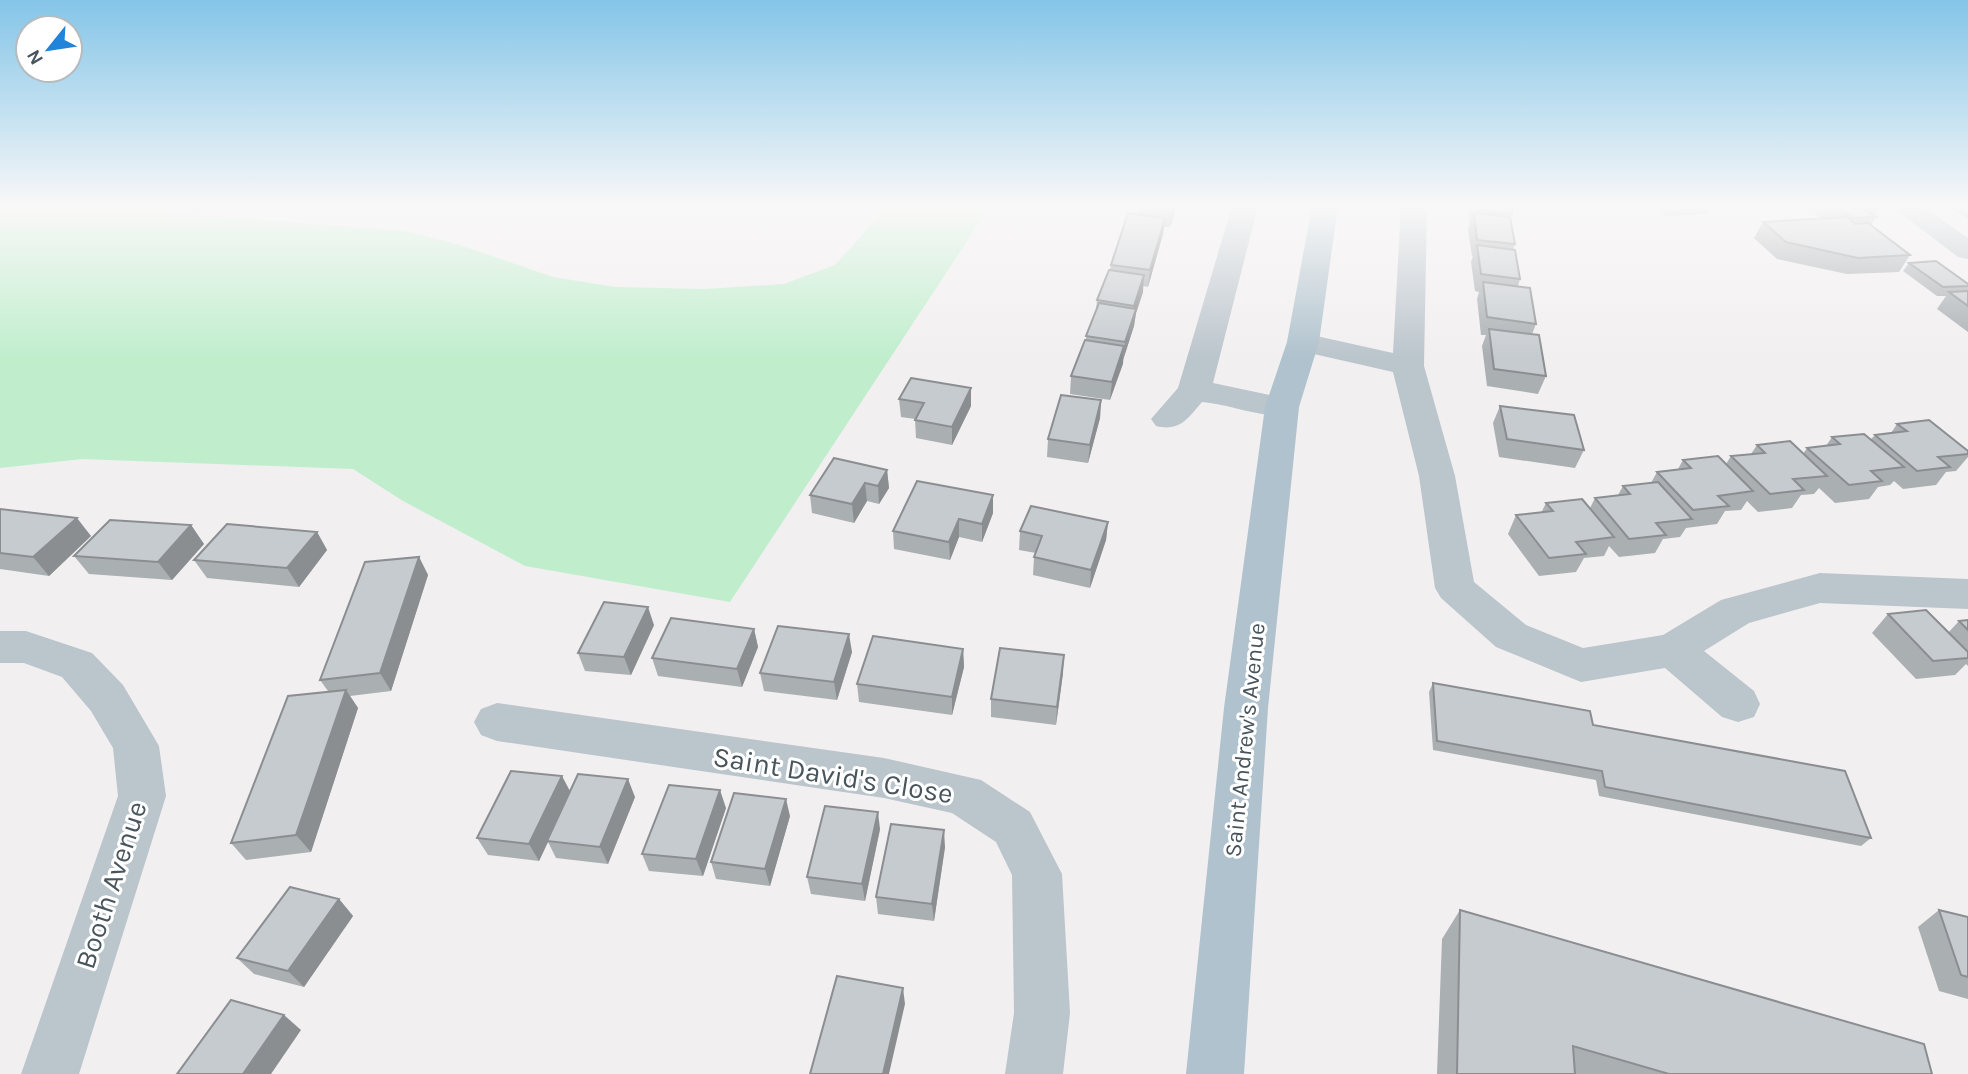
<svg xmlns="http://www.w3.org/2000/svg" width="1968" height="1074" font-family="Karla,sans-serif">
<rect width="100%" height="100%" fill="#f2eff0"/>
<!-- green -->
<polygon fill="#c0eecd" points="0,206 128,206 154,212 405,231 457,244 553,277 615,287 704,289 784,284 835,265 888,206 990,206 730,602 525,566 403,501 353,469 82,459 0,468"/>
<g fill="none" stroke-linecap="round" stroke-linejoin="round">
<!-- minor -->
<g fill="#bbc5cc" fill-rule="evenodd">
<path d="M1232 206H1258L1213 383 1294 400 1299 407 1294 414C1267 421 1231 404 1202 402 1188 418 1180 432 1156 426L1151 419 1178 388Z"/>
<polygon points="1401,206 1427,206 1424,366 1455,476 1474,582 1526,625 1583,648 1663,635 1721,600 1820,573 1968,579 1968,609 1820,603 1749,623 1704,651 1754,691 1760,704 1754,717 1738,722 1722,717 1665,668 1581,682 1496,647 1441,598 1435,588 1419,476 1393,372 1292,349 1287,342 1292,335 1303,333 1393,353"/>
<polygon points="0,631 26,631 92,653 123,685 159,746 166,796 79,1074 21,1074 118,796 113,748 91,711 62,677 24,663 0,663"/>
<polygon points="497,703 884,758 981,780 1030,812 1062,874 1070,1013 1063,1074 1005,1074 1014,1013 1012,875 996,842 952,813 884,798 497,741 481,735 474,722 481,709"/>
</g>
<!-- tertiary -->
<polygon fill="#bbc5cc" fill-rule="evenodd" points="1891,206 1922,206 1968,238 1968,259 1958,257"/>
<!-- primary -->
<polygon fill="#b0c2cd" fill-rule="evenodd" points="1312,206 1338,206 1319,342 1299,407 1268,708 1244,1074 1186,1074 1224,708 1265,407 1287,342"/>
</g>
<!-- wall -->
<g fill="#aaafb2">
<polygon points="1139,206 1177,206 1170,227 1164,227 1163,234 1148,287 1143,286 1143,292 1136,313 1134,326 1110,400 1070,394 1071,376 1086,340 1086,336 1096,310 1097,300 1110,270 1111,265 1138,215"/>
<polygon points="1468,206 1511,206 1512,214 1511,219 1515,244 1513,250 1520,279 1518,286 1536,324 1532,334 1546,376 1538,394 1487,386 1482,346 1486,335 1481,335 1477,299 1479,292 1475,291 1471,262 1473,256 1472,256 1468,229 1470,224"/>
<polygon points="1655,206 1710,206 1706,214 1666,216"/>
<polygon points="1820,206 1876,206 1879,208 1874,216 1876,217 1871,225 1910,255 1899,272 1847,274 1777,259 1754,238 1763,222 1822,219 1815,214"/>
<polygon points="1949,206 1968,206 1968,219"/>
<polygon points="1909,263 1968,284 1968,289 1967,291 1968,291 1968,332 1937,309 1946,296 1937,296 1903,271"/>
<polygon points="971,388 971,406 952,445 916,438 915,419 901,417 899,399"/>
<polygon points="1101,400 1100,418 1088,463 1047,457 1048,439"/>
<polygon points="1500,406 1584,450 1575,468 1499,457 1493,423"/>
<polygon points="1897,424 1968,451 1968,457 1956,471 1946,472 1936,485 1903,489 1894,481 1890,485 1878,487 1869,499 1835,503 1819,488 1814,494 1801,495 1792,508 1758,512 1747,501 1741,510 1725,511 1717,524 1686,528 1680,537 1663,539 1655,553 1619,557 1609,546 1604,556 1584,558 1576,572 1539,576 1508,534 1516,515 1541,513 1546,503 1590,508 1595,498 1618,495 1623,486 1651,483 1657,472 1678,469 1683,460 1726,464 1731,456 1751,454 1757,445 1803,454 1807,448 1826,446 1832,437 1871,439 1875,435 1891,433"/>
<polygon points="887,470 889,488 879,504 867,501 854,523 812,513 810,495"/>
<polygon points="993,495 993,513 982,542 959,537 950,560 894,549 893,531"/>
<polygon points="0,509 91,536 49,576 0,569"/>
<polygon points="1108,522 1106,540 1090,588 1033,575 1034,557 1036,553 1019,550 1020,531"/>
<polygon points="191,525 204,544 172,580 89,574 74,556"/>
<polygon points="317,532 327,550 299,587 207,578 194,560"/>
<polygon points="419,557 428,575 391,691 350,696 358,708 311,852 246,860 231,843 328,691 320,680"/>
<polygon points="1888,614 1948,633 1959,621 1968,620 1968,666 1966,664 1955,675 1916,679 1872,633"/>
<polygon points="654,625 631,675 585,671 578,653"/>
<polygon points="754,629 758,647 742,687 658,676 652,658"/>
<polygon points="963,649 964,667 952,715 859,702 857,684"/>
<polygon points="852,652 837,700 764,691 760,673"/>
<polygon points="1063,673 1056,725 991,717 991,699"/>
<polygon points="1433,683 1593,725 1871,838 1861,846 1599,796 1596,780 1433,750 1429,692"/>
<polygon points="635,797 608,864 556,858 548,842 539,861 488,855 477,838"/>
<polygon points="726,808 703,876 649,871 642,854"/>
<polygon points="790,816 770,886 716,879 711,862"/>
<polygon points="880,829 865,901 811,894 807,877"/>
<polygon points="945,847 934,921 878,914 876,897"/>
<polygon points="339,899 353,916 304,987 254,974 237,958"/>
<polygon points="1460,910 1932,1074 1437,1074 1442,939"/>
<polygon points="1939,910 1968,917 1968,999 1939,991 1918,927"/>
</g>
<!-- shaded-wall -->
<g fill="#8b8e91">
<polygon points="1173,206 1177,206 1170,227 1172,211"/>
<polygon points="1165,218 1163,234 1148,287 1150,270"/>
<polygon points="1144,275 1143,292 1136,313 1134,326 1123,360 1125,342 1133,319 1134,306"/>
<polygon points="1124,346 1123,364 1110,400 1112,382"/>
<polygon points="971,388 971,406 952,445 952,427"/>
<polygon points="1101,400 1100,418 1088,463 1090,445"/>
<polygon points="887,470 889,488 879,504 878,486"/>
<polygon points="865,483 867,501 854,523 852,504"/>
<polygon points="993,495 993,513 982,542 982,524"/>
<polygon points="77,518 91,536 49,576 33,557"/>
<polygon points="959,519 959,537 950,560 949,542"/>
<polygon points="1108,522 1106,540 1090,588 1091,570"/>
<polygon points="191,525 204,544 172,580 158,562"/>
<polygon points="317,532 327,550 299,587 287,568"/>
<polygon points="419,557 428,575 391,691 380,673"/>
<polygon points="648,607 654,625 631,675 624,657"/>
<polygon points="754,629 758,647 742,687 737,669"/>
<polygon points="849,634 852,652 837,700 834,682"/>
<polygon points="963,649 964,667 952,715 952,697"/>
<polygon points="1064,655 1063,673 1056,725 1057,707"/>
<polygon points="346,690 358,708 311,852 296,835"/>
<polygon points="562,776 571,793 539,861 529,844"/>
<polygon points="628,779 635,797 608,864 600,847"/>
<polygon points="720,790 726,808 703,876 696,859"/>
<polygon points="786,799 790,816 770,886 765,869"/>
<polygon points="878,812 880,829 865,901 862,884"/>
<polygon points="944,830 945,847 934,921 932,904"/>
<polygon points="339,899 353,916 304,987 288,971"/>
<polygon points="903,988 905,1004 889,1074 883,1074"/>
<polygon points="284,1015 301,1030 271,1074 243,1074"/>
</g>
<!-- building -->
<g fill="#c6cbcf" stroke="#8b8e91" stroke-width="2">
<polygon points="1139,206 1173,206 1172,211"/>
<polygon points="1475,206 1511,206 1512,214 1476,210"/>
<polygon points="1836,206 1876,206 1879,208 1863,209 1876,217 1852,218"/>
<polygon points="1128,213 1165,218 1150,270 1111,265"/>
<polygon points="1474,213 1510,217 1515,244 1477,240"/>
<polygon points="1847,217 1855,224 1868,223 1910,255 1858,258 1786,242 1763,222"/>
<polygon points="1477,245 1515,250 1520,279 1481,274"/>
<polygon points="1936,261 1968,284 1968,286 1943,287 1909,263"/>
<polygon points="1109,270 1144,275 1134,306 1097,300"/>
<polygon points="1483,282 1530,288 1536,324 1487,317"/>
<polygon points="1968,291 1968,306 1949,292"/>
<polygon points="1099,303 1136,309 1125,342 1086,336"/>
<polygon points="1489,329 1539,335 1546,376 1494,369"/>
<polygon points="1085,340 1124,346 1112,382 1071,376"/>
<polygon points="911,378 971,388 952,427 915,420 924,403 899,399"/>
<polygon points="1061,395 1101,400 1090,445 1048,439"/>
<polygon points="1500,406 1574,415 1584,450 1507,439"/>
<polygon points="1929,420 1968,451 1968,454 1938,457 1950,467 1917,471 1875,435 1907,431 1897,424"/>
<polygon points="1864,434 1904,467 1871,471 1882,481 1849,485 1807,448 1840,444 1832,437"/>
<polygon points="1790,441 1827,476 1793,479 1804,490 1770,494 1731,456 1765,453 1757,445"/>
<polygon points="1718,456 1753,491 1718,496 1729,506 1693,510 1657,472 1691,468 1683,460"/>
<polygon points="834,458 887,470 878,486 865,483 852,504 810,495"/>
<polygon points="917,481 993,495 982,524 959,519 949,542 893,531"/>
<polygon points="1658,482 1692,519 1656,523 1666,535 1629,539 1595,498 1630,494 1623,486"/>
<polygon points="1582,499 1614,537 1576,542 1586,554 1549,558 1516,515 1553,511 1546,503"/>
<polygon points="1031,506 1108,522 1091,570 1034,557 1042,536 1020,531"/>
<polygon points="0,509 77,518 33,557 0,553"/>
<polygon points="110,520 191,525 158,562 74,556"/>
<polygon points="227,524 317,532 287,568 194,560"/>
<polygon points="419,557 380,673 320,680 365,562"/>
<polygon points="604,602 648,607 624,657 578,653"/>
<polygon points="1926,610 1968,652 1968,658 1933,661 1888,614"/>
<polygon points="671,618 754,629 737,669 652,658"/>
<polygon points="1968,620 1968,630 1959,621"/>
<polygon points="778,626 849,634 834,682 760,673"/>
<polygon points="873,636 963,649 952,697 857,684"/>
<polygon points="1000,648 1064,655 1057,707 991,699"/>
<polygon points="1433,683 1590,711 1593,725 1845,771 1871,838 1605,787 1602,771 1437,741"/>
<polygon points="346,690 296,835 231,843 288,696"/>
<polygon points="511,771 562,776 529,844 477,838"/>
<polygon points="578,774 628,779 600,847 547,841"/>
<polygon points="669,785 720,790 696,859 642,854"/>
<polygon points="734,793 786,799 765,869 711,862"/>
<polygon points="825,806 878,812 862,884 807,877"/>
<polygon points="891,824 944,830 932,904 876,897"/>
<polygon points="290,887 339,899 288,971 237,958"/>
<polygon points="1460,910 1924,1044 1932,1074 1669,1074 1573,1046 1575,1074 1457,1074"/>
<polygon points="1939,910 1968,917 1968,977 1961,975"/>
<polygon points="837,976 903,988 883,1074 810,1074"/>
<polygon points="231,1000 284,1015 243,1074 177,1074"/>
</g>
<!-- sky -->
<linearGradient id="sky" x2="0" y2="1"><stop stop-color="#84c5e8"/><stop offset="0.58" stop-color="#f9f8f8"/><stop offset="1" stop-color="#f9f8f8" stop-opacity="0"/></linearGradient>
<rect width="1968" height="357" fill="url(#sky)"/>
<g text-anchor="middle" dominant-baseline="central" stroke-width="6" stroke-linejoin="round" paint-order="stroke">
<!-- street labels -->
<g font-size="23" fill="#48555c" stroke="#fff">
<text transform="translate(1245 740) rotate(-84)">Saint Andrew's Avenue</text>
</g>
<!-- near-street labels -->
<g font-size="28" fill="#48555c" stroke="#fff">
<text transform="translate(833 775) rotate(9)">Saint David's Close</text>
<text transform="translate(111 885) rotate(-72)">Booth Avenue</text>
</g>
</g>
<!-- north arrow -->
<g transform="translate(49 49) rotate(240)"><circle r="33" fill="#ffffff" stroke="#b6bbbe" stroke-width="2"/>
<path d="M0-5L12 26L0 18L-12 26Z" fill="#2084db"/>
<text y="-10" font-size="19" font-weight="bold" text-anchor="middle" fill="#48555c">N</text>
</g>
</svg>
